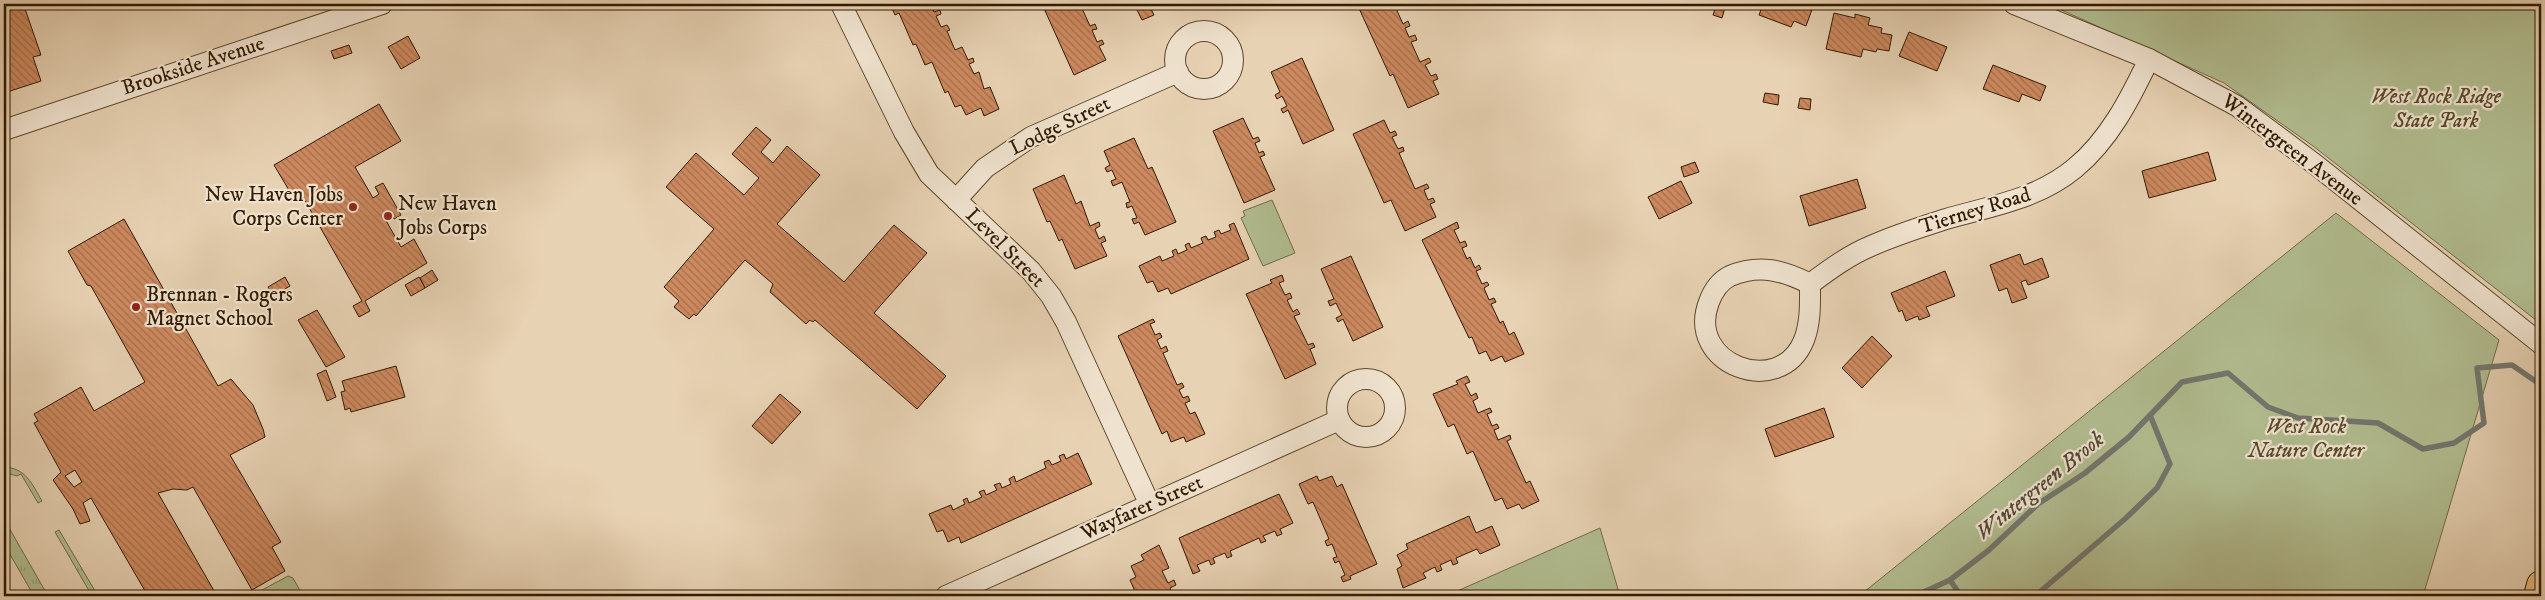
<svg xmlns="http://www.w3.org/2000/svg" width="2545" height="600" font-family="'IM FELL DW Pica',serif">
<defs>
<pattern id="grass-tufts" width="24" height="20" patternUnits="userSpaceOnUse" patternTransform="scale(1.25)"><rect width="24" height="20" fill="#b1bd90"/><path d="M3 7l-1-3M5 7V3M7 7l1-3M15 17l-1-3M17 17v-4M19 17l1-3" fill="none" stroke="#99a27a"/></pattern>
<pattern id="building-back-hatch" width="6" height="6" patternUnits="userSpaceOnUse" patternTransform="scale(1.25)"><rect width="6" height="6" fill="#cd895f"/><path d="M-1 5l2 2M0 0l6 6M5-1l2 2" fill="none" stroke="#a76f4c"/></pattern>
</defs>
<rect width="100%" height="100%" fill="#e7d2b3"/>
<filter id="stains"><feTurbulence type="fractalNoise" baseFrequency=".004" numOctaves="4"/><feColorMatrix values="0 0 0 0 .2 0 0 0 0 .09 0 0 0 0 .02 0 0 0 .5 -.17"/></filter>
<radialGradient id="worn" r=".72"><stop offset=".6" stop-color="#630" stop-opacity="0"/><stop offset="1" stop-color="#630" stop-opacity=".3"/></radialGradient>
<!-- grass -->
<g fill="url(#grass-tufts)" stroke="#716c48">
<path d="M4 467C26 468 32 484 42 501L38 503 21 474 17 476 10 474 4 485Z"/>
<polygon points="4,519 48,596 34,596 4,544"/>
<polygon points="59,530 98,596 92,596 55,532"/>
</g>
<!-- park -->
<g fill="#b1bd90" stroke="#716c48">
<polygon points="2048,4 2541,4 2541,324 2313,146 2224,83"/>
<polygon points="1272,200 1295,253 1263,266 1241,218 1245,216 1243,211"/>
<polygon points="2336,213 2499,340 2423,596 1859,596"/>
<polygon points="1600,528 1620,596 1446,596"/>
<polygon points="288,576 293,578 303,596 251,596"/>
</g>
<g fill="none" stroke-linecap="round" stroke-linejoin="round">
<!-- stream -->
<g stroke="#72766e" stroke-width="5.5">
<polyline points="1950,580 1961,596"/>
<polyline points="1915,596 1950,580 1989,550 2038,504 2085,473 2129,437 2182,382 2228,373 2268,407 2298,418 2378,423 2423,449 2454,443 2484,423 2477,368 2512,365 2541,385"/>
<polyline points="2035,596 2126,518 2157,488 2170,464 2150,415"/>
</g>
</g>
<!-- building -->
<g fill="url(#building-back-hatch)" stroke="#311a00" fill-rule="evenodd">
<polygon points="890,4 930,4 934,12 940,10 941,14 936,16 941,27 947,25 950,30 947,31 955,50 962,47 968,60 973,58 974,62 969,64 974,74 979,72 984,89 990,87 999,109 984,116 981,108 966,115 961,105 955,107 948,91 945,93 932,62 925,65 916,44 913,45 899,13 895,15"/>
<polygon points="1042,4 1080,4 1090,26 1095,24 1097,29 1092,30 1097,42 1102,40 1104,44 1099,46 1106,60 1074,75"/>
<polygon points="1134,4 1163,4 1151,9 1154,15 1142,20"/>
<polygon points="1357,4 1394,4 1403,24 1408,21 1410,26 1405,28 1409,37 1415,35 1417,40 1411,42 1420,62 1429,58 1431,62 1425,65 1431,76 1436,74 1438,79 1433,81 1439,94 1408,108 1393,74 1390,76"/>
<polygon points="1713,4 1726,4 1722,18 1713,15 1716,6"/>
<polygon points="1755,4 1814,4 1806,26 1794,21 1791,27 1759,15 1762,7"/>
<polygon points="24,6 41,55 33,57 41,81 4,93 4,12"/>
<polygon points="1834,13 1855,18 1855,14 1870,18 1868,25 1882,28 1881,33 1892,35 1889,51 1877,49 1876,52 1863,49 1861,57 1826,49"/>
<polygon points="1909,32 1947,47 1937,71 1899,56"/>
<polygon points="408,36 420,58 401,69 388,47"/>
<polygon points="349,45 352,53 334,59 331,51"/>
<polygon points="1302,58 1334,130 1303,144 1288,110 1283,113 1281,109 1287,106 1282,96 1277,99 1275,95 1280,92 1271,72"/>
<polygon points="1993,65 2046,86 2040,101 2022,94 2019,102 1983,89"/>
<polygon points="1765,93 1779,95 1778,105 1763,102"/>
<polygon points="1800,98 1811,99 1810,110 1798,108"/>
<polygon points="379,104 401,141 355,167 373,198 379,194 375,187 383,183 401,215 394,219 390,213 384,217 401,247 414,239 427,263 365,301 370,311 359,317 353,306 362,301 303,197 296,202 274,165"/>
<polygon points="1243,118 1253,139 1258,137 1260,141 1255,143 1259,153 1263,151 1265,155 1260,157 1275,190 1244,203 1213,131"/>
<polygon points="1384,120 1390,133 1395,131 1397,135 1392,137 1398,149 1403,147 1404,151 1399,153 1415,189 1427,184 1429,188 1424,190 1428,200 1433,198 1435,202 1430,204 1436,217 1405,231 1391,200 1384,203 1353,134"/>
<polygon points="756,127 771,140 761,152 773,163 787,146 820,175 777,224 844,282 894,225 927,253 874,313 946,376 917,409 815,320 813,322 810,320 806,324 770,292 773,284 745,260 696,316 694,314 689,319 674,307 679,301 664,287 714,229 666,187 696,153 744,195 759,178 732,154"/>
<polygon points="1134,138 1148,169 1152,167 1176,222 1145,235 1139,222 1134,224 1132,219 1137,218 1132,206 1127,208 1126,203 1130,202 1122,182 1113,186 1111,181 1116,179 1112,170 1107,172 1105,168 1110,165 1104,151"/>
<polygon points="2208,152 2216,180 2149,198 2142,171"/>
<polygon points="1695,162 1699,172 1684,177 1681,167"/>
<polygon points="1064,175 1076,204 1081,201 1090,226 1099,222 1100,226 1095,229 1099,239 1104,236 1106,241 1101,243 1107,256 1075,269 1062,239 1059,241 1050,221 1047,222 1033,189"/>
<polygon points="1857,179 1866,208 1809,226 1800,196"/>
<polygon points="1681,181 1692,203 1659,219 1648,197"/>
<path d="M124 219 218 386 231 379 253 405 263 429 265 437 230 455 281 542 272 547 285 571 252 590 193 487 187 490 173 489 158 493 217 596H148L91 498 83 503 90 521 80 524 73 509 53 480 61 472 34 423 38 421 34 414 81 387 94 411 145 382 91 286 87 285 68 251ZM75 470 82 482 74 487 65 476Z"/>
<polygon points="1457,222 1459,228 1454,230 1460,243 1465,241 1467,246 1462,248 1467,259 1470,257 1475,268 1479,265 1481,269 1476,271 1482,284 1487,282 1489,285 1484,288 1489,300 1494,298 1496,302 1491,304 1500,323 1503,321 1509,335 1514,332 1524,354 1505,362 1502,356 1491,361 1486,351 1479,354 1472,337 1469,338 1422,240"/>
<polygon points="1234,223 1249,259 1171,294 1168,288 1158,292 1153,281 1147,283 1139,266 1160,256 1162,261 1174,256 1172,251 1176,249 1178,254 1187,250 1185,245 1189,243 1191,248 1203,243 1201,238 1206,236 1208,240 1216,237 1214,232 1219,230 1221,234 1231,230 1229,225"/>
<polygon points="2020,254 2024,265 2042,258 2049,277 2028,285 2026,280 2021,282 2027,298 2012,303 2007,288 1999,291 1990,265"/>
<polygon points="1351,256 1383,327 1353,341 1343,319 1338,322 1336,318 1342,315 1336,303 1330,306 1328,301 1334,299 1321,269"/>
<polygon points="432,270 438,280 425,288 420,278"/>
<polygon points="1945,271 1955,296 1926,307 1930,316 1919,320 1918,316 1906,321 1902,310 1899,312 1891,293"/>
<polygon points="1282,275 1284,281 1279,283 1285,295 1290,293 1292,298 1287,300 1293,312 1297,309 1300,314 1294,316 1308,345 1313,343 1315,347 1310,349 1316,364 1285,379 1246,294 1272,283 1270,280"/>
<polygon points="285,277 290,286 273,296 268,287"/>
<polygon points="419,277 425,288 411,296 405,285"/>
<polygon points="317,310 345,357 326,367 298,320"/>
<polygon points="1153,319 1155,322 1150,324 1155,335 1160,333 1162,337 1157,340 1161,349 1166,346 1168,351 1163,353 1177,385 1182,383 1184,387 1179,390 1183,398 1188,396 1190,401 1185,403 1190,414 1195,412 1205,434 1186,442 1184,437 1171,442 1167,431 1162,434 1118,336"/>
<polygon points="1872,336 1892,356 1862,388 1842,368"/>
<polygon points="396,366 405,397 351,412 350,408 345,410 341,392 345,391 342,381"/>
<polygon points="326,370 336,397 327,401 317,374"/>
<polygon points="1467,376 1470,382 1465,384 1471,396 1476,393 1478,398 1473,401 1478,413 1490,408 1492,412 1487,414 1492,426 1497,424 1499,428 1494,430 1498,440 1510,435 1511,439 1507,441 1526,483 1530,481 1539,501 1522,509 1519,504 1507,509 1502,498 1495,501 1473,451 1467,454 1454,424 1448,427 1433,394 1458,384 1456,381"/>
<polygon points="780,394 801,412 772,444 752,426"/>
<polygon points="1824,408 1834,437 1775,457 1765,429"/>
<polygon points="1078,453 1092,484 961,543 959,537 948,542 943,530 937,532 929,514 951,505 953,510 965,504 963,500 967,498 969,503 982,497 979,492 984,490 986,495 997,490 994,485 1000,483 1002,488 1011,484 1009,479 1014,476 1016,482 1046,468 1044,462 1049,460 1052,465 1061,461 1059,456 1064,454 1066,459"/>
<polygon points="1317,476 1319,481 1332,476 1337,487 1342,484 1377,564 1350,576 1351,579 1343,582 1341,577 1345,575 1339,561 1335,563 1333,558 1337,557 1332,544 1327,546 1325,541 1329,539 1313,502 1308,504 1299,484"/>
<polygon points="1279,494 1293,523 1280,529 1282,534 1277,536 1275,531 1263,536 1266,541 1261,543 1259,538 1230,551 1232,556 1227,558 1225,553 1213,558 1215,563 1211,565 1209,560 1197,565 1200,571 1193,574 1179,538"/>
<polygon points="1469,516 1476,533 1492,526 1500,545 1480,554 1477,549 1456,558 1458,563 1453,565 1451,560 1440,565 1442,570 1437,572 1435,567 1423,573 1426,578 1403,588 1397,569 1402,566 1397,555 1408,549 1406,544"/>
<polygon points="1159,545 1169,568 1162,571 1168,583 1174,580 1176,585 1170,588 1173,596 1137,596 1130,580 1136,577 1131,566 1144,560 1141,555"/>
</g>
<g fill="none" stroke-linecap="round" stroke-linejoin="round">
<!-- minor casing -->
<g stroke="#5e482d" stroke-width="22">
<g id="minor">
<polyline points="841,4 904,132 929,174 1031,271 1051,296 1066,322 1150,505"/>
<polyline points="2014,4 2149,59 2237,106 2316,165 2541,344"/>
<circle cx="1204" cy="60" r="29"/>
<polyline points="4,130 382,4"/>
<polyline points="956,200 985,168 1031,137 1178,72"/>
<path d="M1810 284C1810 302 1811 322 1804 340 1780 400 1685 364 1709 302 1713 291 1720 281 1730 276 1759 264 1783 270 1810 284 1829 270 1849 255 1871 246 1895 235 1921 227 1946 219 1991 206 2038 199 2075 168 2109 140 2130 99 2149 59"/>
<circle cx="1366" cy="408" r="29"/>
<polyline points="946,596 1339,420"/>
</g>
</g>
<!-- highway casing -->
<g stroke="#311a00" stroke-width="30">
<polyline id="highway" points="2538,596 2541,585"/>
</g>
<!-- minor -->
<use href="#minor" stroke="#efe2ce" stroke-width="20"/>
<!-- highway -->
<use href="#highway" stroke="#e4b97a" stroke-width="28"/>
</g>
<!-- markers -->
<g fill="#8f2418" stroke="#efe2ce" stroke-width="2">
<circle cx="353" cy="207" r="5"/>
<circle cx="388" cy="216" r="5"/>
<circle cx="136" cy="307" r="5"/>
</g>
<g text-anchor="middle" dominant-baseline="central" stroke-width="4.5" stroke-linejoin="round" paint-order="stroke">
<!-- street labels -->
<g font-size="21" fill="#311a00" stroke="#efe2ce">
<text transform="translate(193 66) rotate(-18)">Brookside Avenue</text>
<text transform="translate(1060 126) rotate(-26)">Lodge Street</text>
<text transform="translate(2292 150) rotate(37)">Wintergreen Avenue</text>
<text transform="translate(1975 211) rotate(-17)">Tierney Road</text>
<text transform="translate(1005 248) rotate(45)">Level Street</text>
<text transform="translate(1142 508) rotate(-24)">Wayfarer Street</text>
</g>
<!-- park labels -->
<g font-size="21" font-style="italic" fill="#574b2b" stroke="#efe2ce">
<text x="2436" y="97">West Rock Ridge<tspan x="2436" dy="24">State Park</tspan></text>
<text x="2306" y="427">West Rock<tspan x="2306" dy="24">Nature Center</tspan></text>
</g>
<!-- poi labels -->
<g font-size="21" fill="#311a00" stroke="#efe2ce" text-anchor="start">
<text x="343" y="195" text-anchor="end">New Haven Jobs<tspan x="343" dy="24">Corps Center</tspan></text>
<text x="398" y="204">New Haven<tspan x="398" dy="24">Jobs Corps</tspan></text>
<text x="146" y="295">Brennan - Rogers<tspan x="146" dy="24">Magnet School</tspan></text>
</g>
<!-- water labels -->
<g font-size="22" font-style="italic" fill="#514837" stroke="#efe2ce">
<text transform="translate(2040 486) rotate(-39)">Wintergreen Brook</text>
</g>
</g>
<!-- margin -->
<rect width="2545" height="600" fill="none" stroke="#e7d2b3" stroke-width="20"/>
<rect x="5" y="5" width="2535" height="590" fill="none" stroke="#311a00" stroke-width="2.5"/>
<rect x="10" y="10" width="2525" height="580" fill="none" stroke="#311a00"/>
<rect width="100%" height="100%" filter="url(#stains)"/>
<rect width="100%" height="100%" fill="url(#worn)"/>
</svg>
